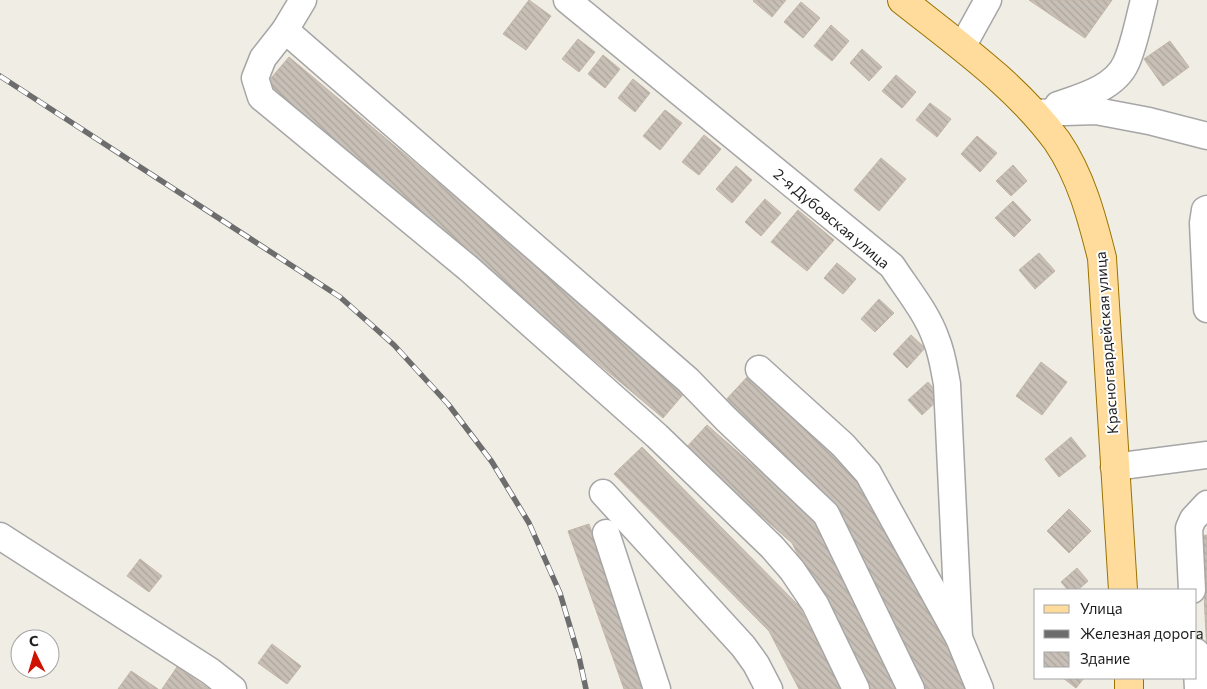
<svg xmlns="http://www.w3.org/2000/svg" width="1207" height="689" font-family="Commissioner,sans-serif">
<defs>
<pattern id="building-back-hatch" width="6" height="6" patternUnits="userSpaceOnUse" patternTransform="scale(1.25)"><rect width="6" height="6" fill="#c8c0b7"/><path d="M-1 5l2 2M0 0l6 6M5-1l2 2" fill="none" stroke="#aba59d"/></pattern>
</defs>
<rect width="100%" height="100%" fill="#f0ede4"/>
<!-- building -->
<g fill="url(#building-back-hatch)" stroke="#c3b5a6">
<polygon points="529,0 551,16 526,50 503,34"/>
<polygon points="754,0 786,0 772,17 753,1"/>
<polygon points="1029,0 1112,0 1085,38"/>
<polygon points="801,2 820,18 803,38 784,22"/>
<polygon points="831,25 849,41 832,61 814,46"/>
<polygon points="578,39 595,52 579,72 562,59"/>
<polygon points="1170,41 1189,67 1163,86 1144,59"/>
<polygon points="862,49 882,67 869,81 850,63"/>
<polygon points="603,55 620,69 605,88 588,74"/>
<polygon points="289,57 686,391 663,418 266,84"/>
<polygon points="896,75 916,92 902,108 882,91"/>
<polygon points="633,79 650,93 635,112 618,98"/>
<polygon points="930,103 951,119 937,137 916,120"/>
<polygon points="665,110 682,123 660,150 643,136"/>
<polygon points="704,135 721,149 699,175 682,162"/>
<polygon points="977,136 997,153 980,172 961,154"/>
<polygon points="881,158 906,179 879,211 854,190"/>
<polygon points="1013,165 1027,181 1011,196 996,181"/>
<polygon points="736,166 752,180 732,203 716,189"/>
<polygon points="765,199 781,213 761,236 745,222"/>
<polygon points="1013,201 1031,220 1014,237 995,218"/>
<polygon points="798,210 834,240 807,271 771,242"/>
<polygon points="1039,253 1055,271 1035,289 1019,270"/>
<polygon points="837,263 856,279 843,294 824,278"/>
<polygon points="879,299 894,313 875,332 861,319"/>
<polygon points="911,335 925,348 907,368 893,354"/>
<polygon points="1041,362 1067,382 1042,415 1016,396"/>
<polygon points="749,375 862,479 968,689 923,689 827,499 723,403"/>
<polygon points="928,382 941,397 922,415 908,400"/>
<polygon points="707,425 818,522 902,689 866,689 792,543 685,449"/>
<polygon points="1071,437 1086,456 1059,477 1045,459"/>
<polygon points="642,447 799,606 841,689 799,689 769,631 614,474"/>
<polygon points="1069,509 1091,531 1069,553 1047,531"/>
<polygon points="589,524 648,689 624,689 568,531"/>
<polygon points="1207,535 1207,653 1201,536"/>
<polygon points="140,559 162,576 149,592 127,576"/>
<polygon points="1077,568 1088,581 1078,590 1068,590 1061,582"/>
<polygon points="272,644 301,666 287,684 258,663"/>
<polygon points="177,667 209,689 162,689"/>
<polygon points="131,671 158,689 118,689"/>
<polygon points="1063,678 1084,678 1076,688"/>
</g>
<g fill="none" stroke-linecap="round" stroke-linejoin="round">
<!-- minor casing -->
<g stroke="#a6a6a6" stroke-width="29">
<g id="minor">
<polyline points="303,0 285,30 263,58 255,78 261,97 468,268 657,436 772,547 792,570 815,604 856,689"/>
<path d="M567 0 892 266C907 289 927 313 936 339 942 353 944 368 947 384L959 638"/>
<polyline points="285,30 688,380 726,419 826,514 911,689"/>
<polyline points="962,47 988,0"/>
<path d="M1058 105C1081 97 1115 88 1126 63 1134 46 1139 19 1144 0"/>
<polyline points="1034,113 1096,111 1149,121 1207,136"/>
<polyline points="1207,209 1205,210 1203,223 1207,309"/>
<polyline points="759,369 843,445 868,473 959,638 980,689"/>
<polyline points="1114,467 1207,455"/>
<polyline points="603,493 743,646 756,664 769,689"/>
<polyline points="606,533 657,689"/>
<polyline points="0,536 210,671 233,689"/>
<polyline points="1192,590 1189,528 1193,519 1207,504"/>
<polyline points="1196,652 1198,689"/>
</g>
</g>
<!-- major casing -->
<g stroke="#9a7300" stroke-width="30">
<g id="major">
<path d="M902 0C956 43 1016 85 1057 141 1081 176 1092 218 1102 258L1123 590"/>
<polyline points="1129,678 1129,689"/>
</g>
</g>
<!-- minor -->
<use href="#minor" stroke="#fff" stroke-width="26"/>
<!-- major -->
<use href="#major" stroke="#ffdc9b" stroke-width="28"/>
<!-- rail casing -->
<g stroke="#6d6d6d" stroke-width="5.5">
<polyline id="rail" points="0,76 340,297 394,345 448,404 492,462 529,523 560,593 579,657 586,689"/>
</g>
<!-- rail -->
<use href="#rail" stroke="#fff" stroke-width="4" stroke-dasharray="11" stroke-linecap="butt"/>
</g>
<g text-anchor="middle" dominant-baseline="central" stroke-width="4" stroke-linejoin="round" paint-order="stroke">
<!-- street labels -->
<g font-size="15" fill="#1f1f1f" stroke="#fff">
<text transform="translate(832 218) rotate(40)">2-я Дубовская улица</text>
<text transform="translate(1106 343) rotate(-94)">Красногвардейская улица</text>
</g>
</g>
<!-- legend -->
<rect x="1034" y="589" width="162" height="90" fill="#ffffff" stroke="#a5a5a5"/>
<rect x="1044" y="605" width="25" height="8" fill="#ffdc9b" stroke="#a5a5a5"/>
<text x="1080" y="614" font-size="15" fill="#1f1f1f">Улица</text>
<rect x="1044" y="630" width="25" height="8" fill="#6d6d6d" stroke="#a5a5a5"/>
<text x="1080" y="639" font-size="15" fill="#1f1f1f">Железная дорога</text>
<rect x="1044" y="652" width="25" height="15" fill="url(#building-back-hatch)" stroke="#a5a5a5"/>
<text x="1080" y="664" font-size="15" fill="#1f1f1f">Здание</text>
<!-- north arrow -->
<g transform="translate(35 654) rotate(355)"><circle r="24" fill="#ffffff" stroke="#a5a5a5"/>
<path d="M0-4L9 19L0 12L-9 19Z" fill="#ce1100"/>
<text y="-8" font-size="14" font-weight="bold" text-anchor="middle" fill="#1f1f1f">С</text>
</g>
</svg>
